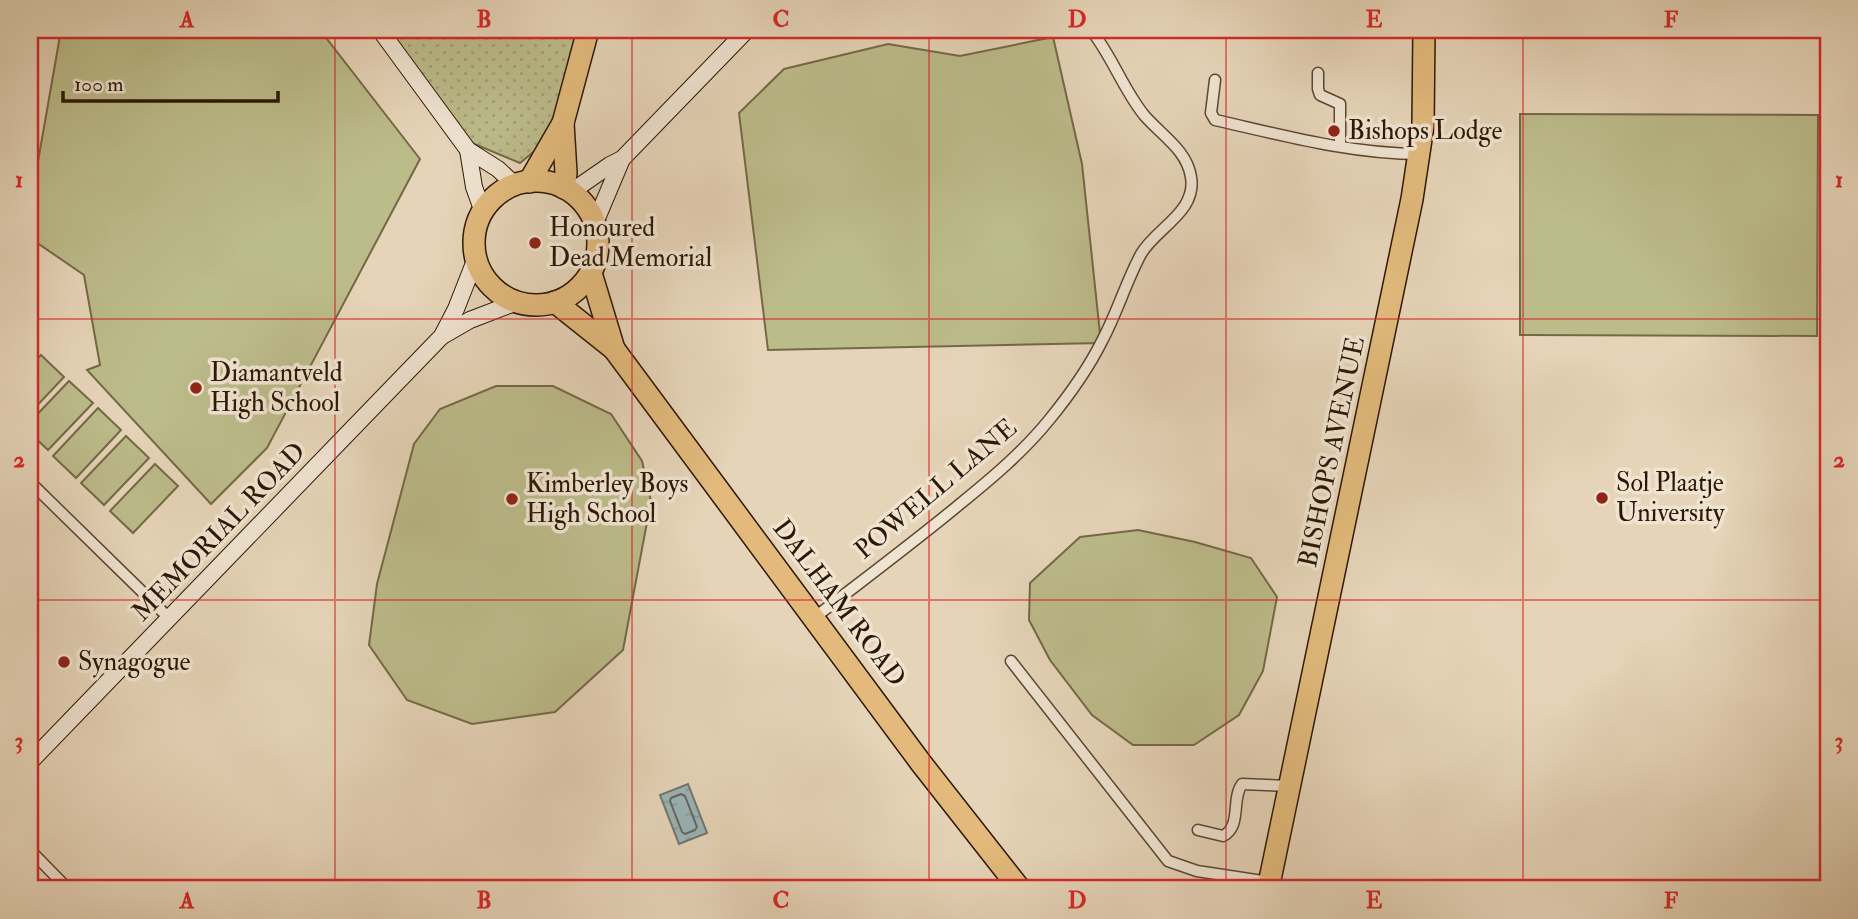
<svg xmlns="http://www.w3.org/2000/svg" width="1858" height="919" font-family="'IM FELL Double Pica',serif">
<defs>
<pattern id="grass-dots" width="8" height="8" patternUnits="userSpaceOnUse" patternTransform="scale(1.75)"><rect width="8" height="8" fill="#bcbb8a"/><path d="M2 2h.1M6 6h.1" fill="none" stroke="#a2a075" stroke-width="1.8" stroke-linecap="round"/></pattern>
<pattern id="water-ripples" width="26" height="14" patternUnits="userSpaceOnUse" patternTransform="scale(1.75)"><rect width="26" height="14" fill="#9ab5b9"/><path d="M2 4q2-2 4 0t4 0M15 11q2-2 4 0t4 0" fill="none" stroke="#859b9d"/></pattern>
</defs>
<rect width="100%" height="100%" fill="#e6d4b8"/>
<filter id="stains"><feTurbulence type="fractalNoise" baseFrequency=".00286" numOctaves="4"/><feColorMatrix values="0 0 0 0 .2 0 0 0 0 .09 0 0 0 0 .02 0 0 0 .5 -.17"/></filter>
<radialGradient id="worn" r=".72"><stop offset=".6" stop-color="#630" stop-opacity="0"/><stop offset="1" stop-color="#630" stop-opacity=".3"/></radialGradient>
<!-- grass -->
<polygon fill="url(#grass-dots)" stroke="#746946" stroke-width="2" points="386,30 580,30 554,135 520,163 472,143"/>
<!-- garden -->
<g fill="#bcbb8a" stroke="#746946" stroke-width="2">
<polygon points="61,30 320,30 420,159 267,448 211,504 87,370 100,365 84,275 30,238 30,207"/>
<polygon points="1053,37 1082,164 1101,343 768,350 739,113 784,69 888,44 960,56"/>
<polygon points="1520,114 1818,115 1817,336 1520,335"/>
<polygon points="41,355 64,377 30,413 30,366"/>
<polygon points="69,381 93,403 48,450 30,433 30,422"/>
<polygon points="496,386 553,386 611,414 642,461 651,501 623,650 555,712 472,724 407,700 369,645 377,584 414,444 440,409"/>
<polygon points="98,408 121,430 76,478 53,456"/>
<polygon points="126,436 149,458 104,505 81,483"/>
<polygon points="155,464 178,486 133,533 110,511"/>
<polygon points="1138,530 1195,542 1251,558 1277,597 1263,671 1239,715 1194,745 1133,745 1092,715 1050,660 1029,620 1030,583 1080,537"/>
</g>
<!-- water -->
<polygon fill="url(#water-ripples)" stroke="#6e7670" stroke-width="2" points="688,784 707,833 679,844 660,795"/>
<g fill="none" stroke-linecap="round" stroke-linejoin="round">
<!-- shore -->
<polygon stroke="#64665e" stroke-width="2" points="681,794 685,796 697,827 695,830 685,834 682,832 670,801 671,798"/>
<!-- street casing -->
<g stroke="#5b4630" stroke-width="13">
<g id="street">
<polyline points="1318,73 1318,89 1320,95 1340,104 1340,146"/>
<path d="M1215 80 1211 113 1215 120C1282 135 1351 154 1420 154"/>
<polyline points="30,482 170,619"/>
<path d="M814 618C863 580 913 543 960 504 992 478 1023 452 1049 420 1067 398 1089 367 1102 341 1117 313 1126 282 1141 254 1156 228 1197 212 1191 177 1187 150 1161 135 1144 115 1123 89 1112 56 1091 30"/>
<polyline points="1011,661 1168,861 1197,871 1269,882"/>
<path d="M1198 830 1223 836C1242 826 1231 799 1242 784L1291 786"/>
<polyline points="30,850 68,889"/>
</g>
</g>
<!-- secondary casing -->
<g stroke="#2d1702" stroke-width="18">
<g id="secondary">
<polyline points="380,30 468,150 498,169 515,185"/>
<polyline points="468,150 474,187 483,212"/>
<polyline points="571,192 610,165 622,159 747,30"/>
<polyline points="595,223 622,159"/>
<polyline points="444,335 470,320 517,302"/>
<polyline points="30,762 442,336 456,309 476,258"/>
</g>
</g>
<!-- highway casing -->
<g stroke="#2d1702" stroke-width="24">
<g id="highway">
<polyline points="563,123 566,173 564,188"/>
<circle cx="536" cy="243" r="62"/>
<polyline points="529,182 563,123 588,30"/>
<polyline points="591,273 614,349 921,763 1020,889"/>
<polyline points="555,302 614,349"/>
<polyline points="1268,889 1412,199 1423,126 1424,30"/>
</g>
</g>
<!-- street -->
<use href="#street" stroke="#efe3d1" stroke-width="10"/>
<!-- secondary -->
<use href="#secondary" stroke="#efe3d1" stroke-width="16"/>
<!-- highway -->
<use href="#highway" stroke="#e3ba7c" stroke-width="21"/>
</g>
<!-- grid -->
<path fill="none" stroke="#d62828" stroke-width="2" stroke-opacity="0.55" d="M335 30V889M632 30V889M929 30V889M1226 30V889M1523 30V889M30 319H1828M30 600H1828"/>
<!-- markers -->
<g fill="#8f2418" stroke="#efe3d1" stroke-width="2.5">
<circle cx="1334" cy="131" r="7"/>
<circle cx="535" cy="243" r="7"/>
<circle cx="196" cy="388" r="7"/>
<circle cx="1602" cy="498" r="7"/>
<circle cx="512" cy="499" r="7"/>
<circle cx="64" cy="662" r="7"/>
</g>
<g text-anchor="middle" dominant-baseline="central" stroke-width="7" stroke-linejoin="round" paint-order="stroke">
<!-- poi labels -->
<g font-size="26" fill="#2d1702" stroke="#efe3d1" text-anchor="start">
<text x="1348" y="131">Bishops Lodge</text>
<text x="549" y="228">Honoured<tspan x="549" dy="30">Dead Memorial</tspan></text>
<text x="210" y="373">Diamantveld<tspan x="210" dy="30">High School</tspan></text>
<text x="1616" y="483">Sol Plaatje<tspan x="1616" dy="30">University</tspan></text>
<text x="526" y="484">Kimberley Boys<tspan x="526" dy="30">High School</tspan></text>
<text x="78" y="662">Synagogue</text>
</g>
<!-- street labels -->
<g font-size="26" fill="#2d1702" stroke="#efe3d1">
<text transform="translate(1332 452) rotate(-78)">BISHOPS AVENUE</text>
<text transform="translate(936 489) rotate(-40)">POWELL LANE</text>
<text transform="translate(219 532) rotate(-46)">MEMORIAL ROAD</text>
<text transform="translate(839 603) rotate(53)">DALHAM ROAD</text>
</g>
</g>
<!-- margin -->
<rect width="1858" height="919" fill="none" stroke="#e6d4b8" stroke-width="77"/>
<!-- scale -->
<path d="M63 91v10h215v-10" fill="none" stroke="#2d1702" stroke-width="3.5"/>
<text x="74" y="91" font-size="21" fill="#2d1702" stroke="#efe3d1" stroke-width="5" paint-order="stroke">100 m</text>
<rect x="38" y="38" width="1782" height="842" fill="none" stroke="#d62828" stroke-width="2.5"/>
<g font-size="23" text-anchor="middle" font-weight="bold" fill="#d62828">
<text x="187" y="27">A</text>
<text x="484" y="27">B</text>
<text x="781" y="27">C</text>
<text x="1077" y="27">D</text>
<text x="1374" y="27">E</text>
<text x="1671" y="27">F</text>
<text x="19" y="187">1</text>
<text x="1839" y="187">1</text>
<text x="19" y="467">2</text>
<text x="1839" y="467">2</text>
<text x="19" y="748">3</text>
<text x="1839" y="748">3</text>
<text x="187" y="908">A</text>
<text x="484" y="908">B</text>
<text x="781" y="908">C</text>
<text x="1077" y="908">D</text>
<text x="1374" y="908">E</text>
<text x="1671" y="908">F</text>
</g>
<rect width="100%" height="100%" filter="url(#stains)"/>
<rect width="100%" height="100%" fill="url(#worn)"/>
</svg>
